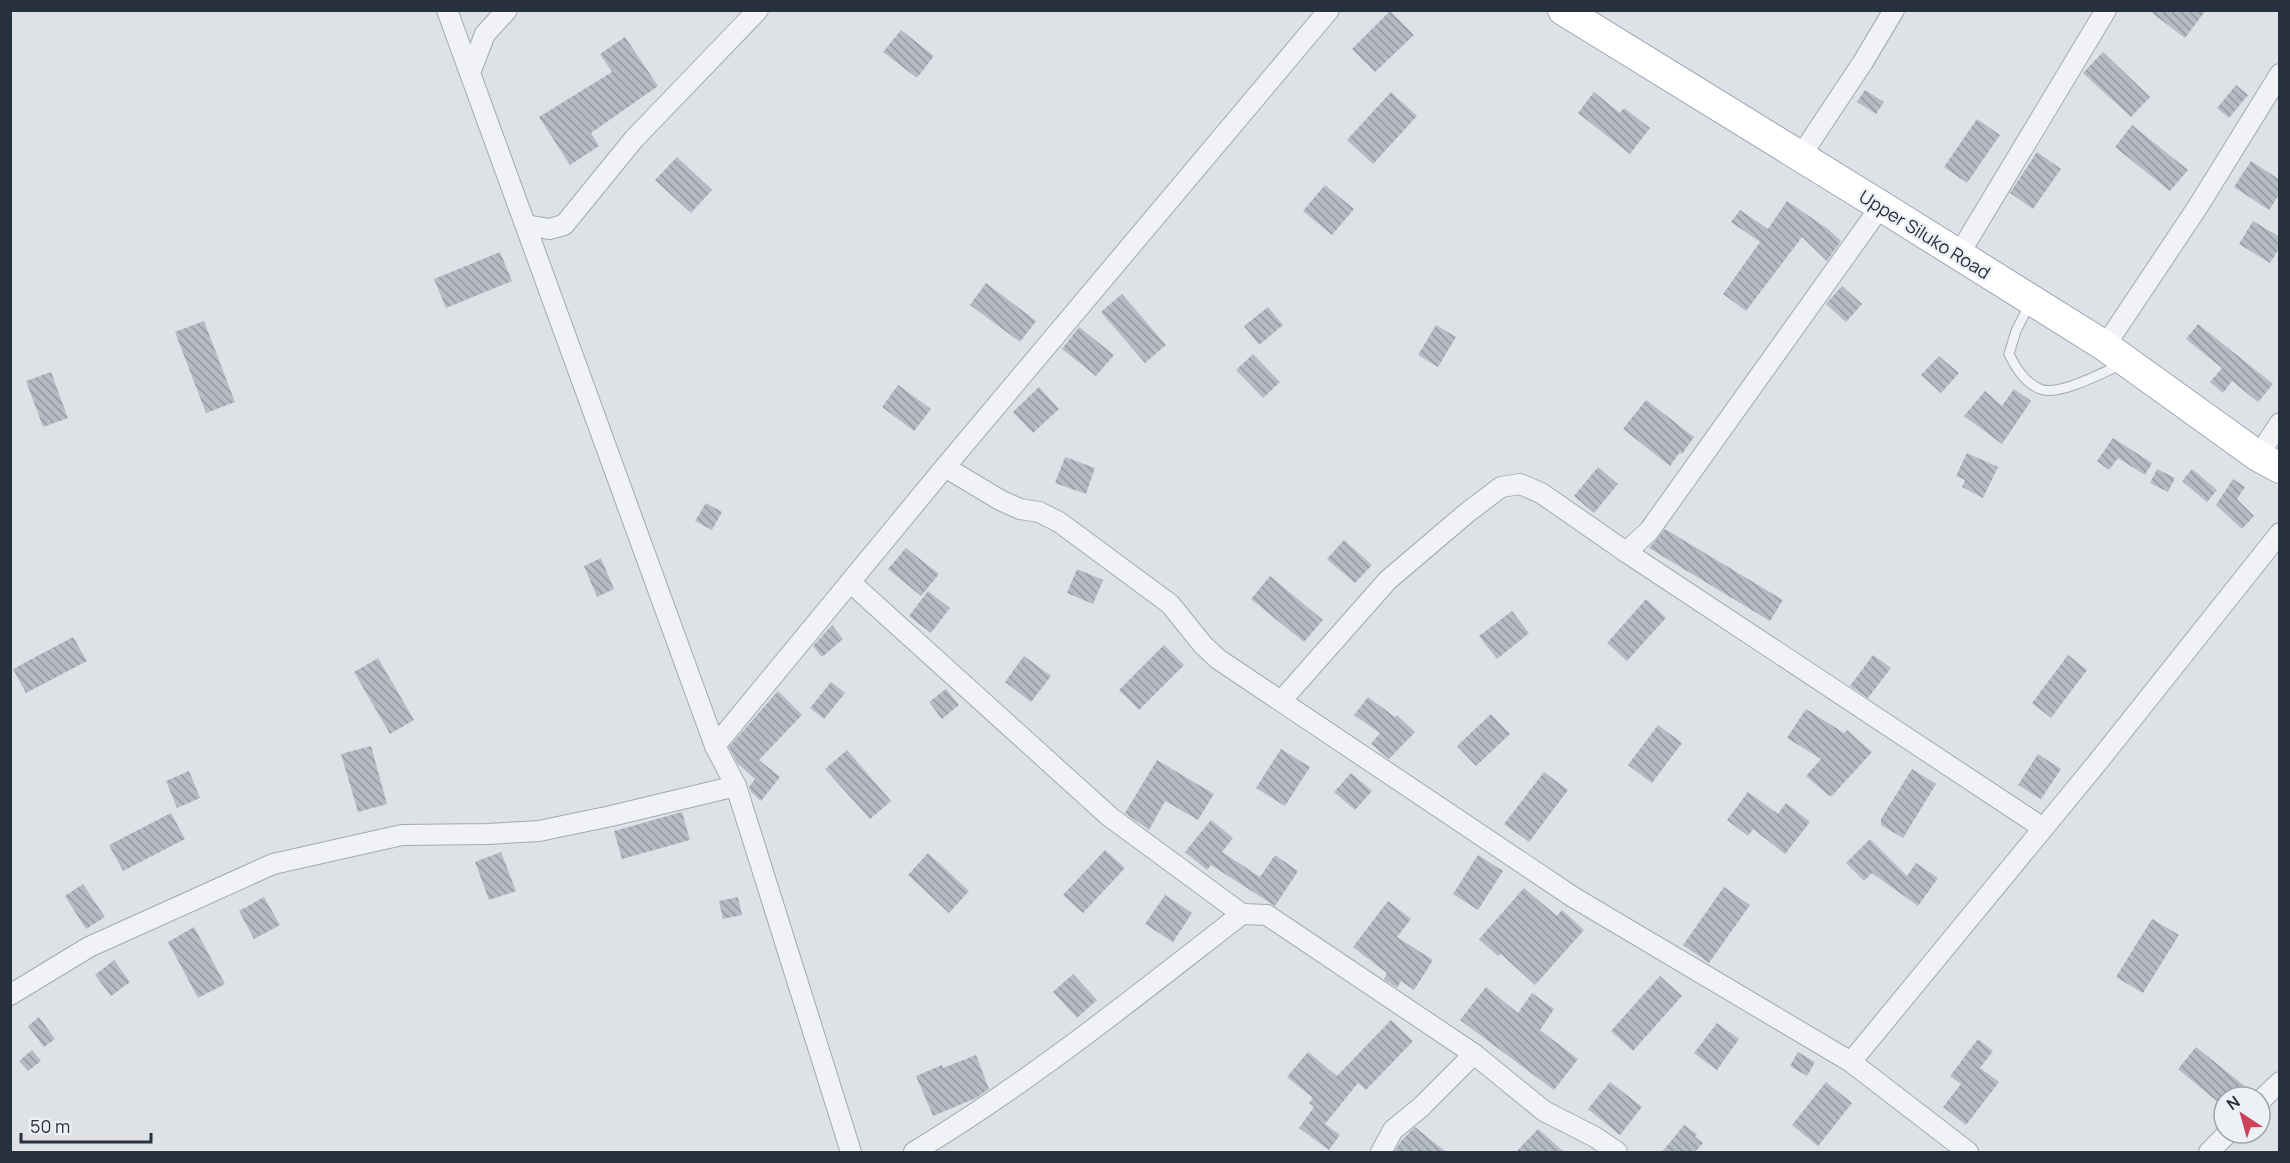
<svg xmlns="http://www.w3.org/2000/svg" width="2290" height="1163" font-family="Manrope,sans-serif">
<defs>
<pattern id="building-back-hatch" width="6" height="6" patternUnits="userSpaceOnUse" patternTransform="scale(1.5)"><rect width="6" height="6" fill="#b5bbc4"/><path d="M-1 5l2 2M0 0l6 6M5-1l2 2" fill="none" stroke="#9398a1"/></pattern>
</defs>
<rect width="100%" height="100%" fill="#dee2e7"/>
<!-- building -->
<g fill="url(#building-back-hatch)">
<polygon points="2148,10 2206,10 2185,38"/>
<polygon points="1390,11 1414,35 1375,72 1352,49"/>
<polygon points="901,30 934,56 917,78 883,52"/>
<polygon points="625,37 658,86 591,133 599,146 570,165 539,117 612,72 600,54"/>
<polygon points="2103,52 2150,97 2131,117 2083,73"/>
<polygon points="2236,85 2248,95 2229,118 2217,108"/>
<polygon points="1865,90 1884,102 1876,114 1857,102"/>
<polygon points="1391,92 1417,116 1373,164 1347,140"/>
<polygon points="1594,92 1620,113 1624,108 1650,128 1630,154 1578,113"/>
<polygon points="1977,119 2000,135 1967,183 1944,167"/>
<polygon points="2132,125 2188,170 2170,191 2115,147"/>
<polygon points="2037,152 2061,169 2033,209 2010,193"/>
<polygon points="677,157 712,190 691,213 655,180"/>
<polygon points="2251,161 2280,180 2280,193 2269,210 2234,187"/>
<polygon points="1325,185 1354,209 1332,235 1303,211"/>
<polygon points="1787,201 1828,229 1841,241 1827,261 1802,237 1746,311 1723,294 1760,242 1731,222 1740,210 1768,229"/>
<polygon points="2253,221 2280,237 2280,247 2270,263 2239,244"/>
<polygon points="500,252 512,281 446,308 434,279"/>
<polygon points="986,283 1036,321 1020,342 970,305"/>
<polygon points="1842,286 1862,304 1846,322 1826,304"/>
<polygon points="1122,294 1166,345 1145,363 1101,312"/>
<polygon points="1268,307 1283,325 1259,345 1244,326"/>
<polygon points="204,321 235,402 206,413 175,332"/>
<polygon points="2198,324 2273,384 2258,402 2232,381 2223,393 2210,382 2222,368 2186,339"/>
<polygon points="1436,325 1456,337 1438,367 1418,355"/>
<polygon points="1079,327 1114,355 1096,376 1062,349"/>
<polygon points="1253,354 1280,382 1263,398 1236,370"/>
<polygon points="1939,356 1959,373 1941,393 1921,375"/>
<polygon points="51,372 68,418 43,427 26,381"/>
<polygon points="898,385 931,409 914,431 882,407"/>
<polygon points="1039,387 1059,409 1033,433 1013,412"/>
<polygon points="2014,389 2031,401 2002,444 1964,416 1985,391 2002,406"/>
<polygon points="1646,400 1694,437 1682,454 1680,452 1670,466 1623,429"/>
<polygon points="2113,438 2152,463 2145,475 2118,458 2109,470 2097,461"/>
<polygon points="1967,453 1998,467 1983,498 1962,487 1965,480 1956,476"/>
<polygon points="1065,457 1095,468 1086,494 1055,483"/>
<polygon points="1598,467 1618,484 1594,513 1574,496"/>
<polygon points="2157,469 2175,478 2168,492 2150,483"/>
<polygon points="2192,469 2217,490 2207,502 2182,481"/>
<polygon points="2233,479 2245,487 2237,499 2254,516 2242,529 2216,505"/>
<polygon points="706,503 722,512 712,530 695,521"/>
<polygon points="1665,529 1783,600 1770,621 1649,548"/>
<polygon points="1344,540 1372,565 1355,583 1327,559"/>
<polygon points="906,548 939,574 921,596 888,569"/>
<polygon points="601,558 614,589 597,597 584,566"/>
<polygon points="1077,569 1103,580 1093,604 1067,593"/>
<polygon points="1270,576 1323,620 1304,642 1251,599"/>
<polygon points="928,591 950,608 931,633 909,616"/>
<polygon points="1646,599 1666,618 1627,661 1607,643"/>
<polygon points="1512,611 1529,633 1497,659 1479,636"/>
<polygon points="832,625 843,639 822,657 813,646"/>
<polygon points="73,637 87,661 26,693 13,669"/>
<polygon points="1164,645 1184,665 1139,710 1119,690"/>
<polygon points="1873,655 1891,668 1868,698 1850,686"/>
<polygon points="2068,655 2087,670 2051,718 2032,703"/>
<polygon points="1024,656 1051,676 1031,702 1005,682"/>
<polygon points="378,658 414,720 390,734 354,672"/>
<polygon points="831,682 845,693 824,719 810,708"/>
<polygon points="946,689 959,705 942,719 929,702"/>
<polygon points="778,691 802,715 759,760 780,777 761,801 751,792 749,787 755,779 737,763 729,747"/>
<polygon points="1368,697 1395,717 1397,715 1415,732 1389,759 1371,744 1380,733 1354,715"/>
<polygon points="1806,709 1844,733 1847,730 1872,752 1832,796 1828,795 1806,776 1821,759 1787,738"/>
<polygon points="1491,714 1510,734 1476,766 1457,746"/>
<polygon points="1658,725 1682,743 1652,783 1628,765"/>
<polygon points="371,746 387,804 358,812 341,754"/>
<polygon points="1281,749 1310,767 1285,806 1256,788"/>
<polygon points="847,750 891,801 870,819 825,769"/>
<polygon points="2038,754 2061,769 2041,799 2018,785"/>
<polygon points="1157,760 1214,794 1198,820 1165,801 1149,830 1125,813"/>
<polygon points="1912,769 1936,784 1903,838 1881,825 1881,819"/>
<polygon points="189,771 200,798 177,808 166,781"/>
<polygon points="1544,772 1568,790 1529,842 1504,824"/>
<polygon points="1351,773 1372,791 1355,810 1334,792"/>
<polygon points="1748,792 1778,814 1786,803 1810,822 1785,854 1753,829 1748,836 1727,820"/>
<polygon points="682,812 690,840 622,859 614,831"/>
<polygon points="171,813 185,839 123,871 109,845"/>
<polygon points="1211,820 1233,838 1222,852 1260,877 1275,855 1298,871 1275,906 1211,865 1207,870 1185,852"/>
<polygon points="1870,839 1907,876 1916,863 1938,878 1918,906 1872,873 1864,881 1846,863"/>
<polygon points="1105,850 1125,868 1083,913 1063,895"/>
<polygon points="501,852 516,891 489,900 475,862"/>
<polygon points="928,853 969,891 949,913 908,875"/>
<polygon points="1478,855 1503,871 1478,910 1453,894"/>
<polygon points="83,884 105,917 86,929 65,896"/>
<polygon points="1724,887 1750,905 1709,963 1683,945"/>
<polygon points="1524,888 1557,916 1562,910 1584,930 1535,985 1501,954 1498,956 1479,939"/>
<polygon points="1165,895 1192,913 1173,942 1145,924"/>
<polygon points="264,897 280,925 254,939 239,911"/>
<polygon points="738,897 742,915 723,919 719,901"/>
<polygon points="1388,901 1411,919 1397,937 1433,960 1414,990 1401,981 1397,988 1384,979 1387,973 1353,947"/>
<polygon points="2152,919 2179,935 2143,993 2116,977"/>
<polygon points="194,927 225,984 198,998 168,942"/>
<polygon points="114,960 130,982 111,996 95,975"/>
<polygon points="1073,974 1097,1000 1077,1018 1053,992"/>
<polygon points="1660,976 1682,996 1633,1051 1611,1031"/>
<polygon points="1486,987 1518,1013 1532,993 1554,1009 1540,1030 1578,1059 1554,1090 1460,1020"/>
<polygon points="39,1017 55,1039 44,1047 28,1026"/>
<polygon points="1391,1020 1413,1041 1366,1090 1358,1083 1325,1124 1340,1135 1329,1150 1299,1128 1314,1107 1309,1103 1313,1098 1287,1077 1308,1052 1337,1076"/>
<polygon points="1717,1023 1739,1039 1717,1070 1694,1053"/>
<polygon points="1978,1039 1993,1051 1980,1068 1999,1082 1966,1125 1943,1107 1961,1084 1950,1076"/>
<polygon points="2196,1047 2252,1092 2249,1097 2224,1097 2224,1107 2178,1069"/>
<polygon points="32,1050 41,1061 28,1071 19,1061"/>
<polygon points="1798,1052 1815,1062 1807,1076 1790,1066"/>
<polygon points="976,1055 989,1089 976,1098 933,1116 916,1076 942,1065 943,1068"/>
<polygon points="1610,1082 1642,1107 1620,1135 1588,1109"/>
<polygon points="1826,1082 1852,1103 1818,1146 1792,1125"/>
<polygon points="1684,1125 1697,1134 1695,1137 1703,1143 1695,1152 1662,1152"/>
<polygon points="1415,1127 1446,1152 1394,1152 1401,1141"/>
<polygon points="1538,1129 1564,1152 1516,1152"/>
</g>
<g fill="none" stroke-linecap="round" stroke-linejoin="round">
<!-- lane casing -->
<g stroke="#a3a9b1" stroke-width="11">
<path id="lane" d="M2030 303 2016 331 2009 354C2016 368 2024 382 2040 389 2058 397 2104 372 2122 364"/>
</g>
<!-- street casing -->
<g stroke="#a3a9b1" stroke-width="22">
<g id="street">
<polyline points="447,10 715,746 736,786 851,1152"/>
<polyline points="470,73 485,34 507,10"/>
<polyline points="1800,157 1863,62 1894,10"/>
<polyline points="526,225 549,229 564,225 634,139 758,10"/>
<polyline points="1958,256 2106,10"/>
<polyline points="2105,346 2197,208 2280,74"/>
<polyline points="2258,456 2280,423"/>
<polyline points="945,467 1000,500 1020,509 1039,512 1059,522 1170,604 1203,645 1218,659 1573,897 1851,1062 1968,1152"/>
<polyline points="1626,552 2043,828"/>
<polyline points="850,582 1110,817 1242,914"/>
<polyline points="1281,701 1388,580 1468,512 1501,487 1520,484 1541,493 1626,552 1649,531 1881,206"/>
<polyline points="715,746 945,467 1329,10"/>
<polyline points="10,995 89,947 273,864 402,835 487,834 539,831 611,816 736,786"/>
<polyline points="1851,1062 2097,763 2280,533"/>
<polyline points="2260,1101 2280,1082"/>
<path d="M914 1152C1030 1082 1135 997 1242 914L1267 915 1474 1054 1544 1111 1595 1137 1617 1152"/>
<polyline points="1381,1152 1393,1130 1421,1107 1474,1054"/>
<polyline points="2209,1152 2228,1133"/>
</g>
</g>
<!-- primary casing -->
<g stroke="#9da6b3" stroke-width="32">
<polyline id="primary" points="1563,10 1881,206 2105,346 2258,456 2280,468"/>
</g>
<!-- lane -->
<use href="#lane" stroke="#f0f2f6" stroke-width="9"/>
<!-- street -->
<use href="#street" stroke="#f0f2f6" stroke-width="20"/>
<!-- primary -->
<use href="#primary" stroke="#fff" stroke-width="30"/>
</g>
<g text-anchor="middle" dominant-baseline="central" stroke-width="5" stroke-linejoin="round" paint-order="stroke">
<!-- street labels -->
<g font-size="18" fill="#27303e" stroke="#edf1f5">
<text transform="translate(1925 234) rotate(32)">Upper Siluko Road</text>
</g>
</g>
<!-- border -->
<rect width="2290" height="1163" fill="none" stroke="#27303e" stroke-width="24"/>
<!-- north arrow -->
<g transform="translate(2242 1115) rotate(324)"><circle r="28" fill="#edf1f5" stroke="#9ea4ac" stroke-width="1.5"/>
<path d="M0-4.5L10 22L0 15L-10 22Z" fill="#cd425a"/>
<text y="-9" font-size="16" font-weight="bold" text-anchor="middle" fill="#27303e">N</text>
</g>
<!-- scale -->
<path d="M21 1133v9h130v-9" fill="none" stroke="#27303e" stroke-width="3"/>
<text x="30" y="1133" font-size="18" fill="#27303e" stroke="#edf1f5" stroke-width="4.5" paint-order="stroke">50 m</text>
</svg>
